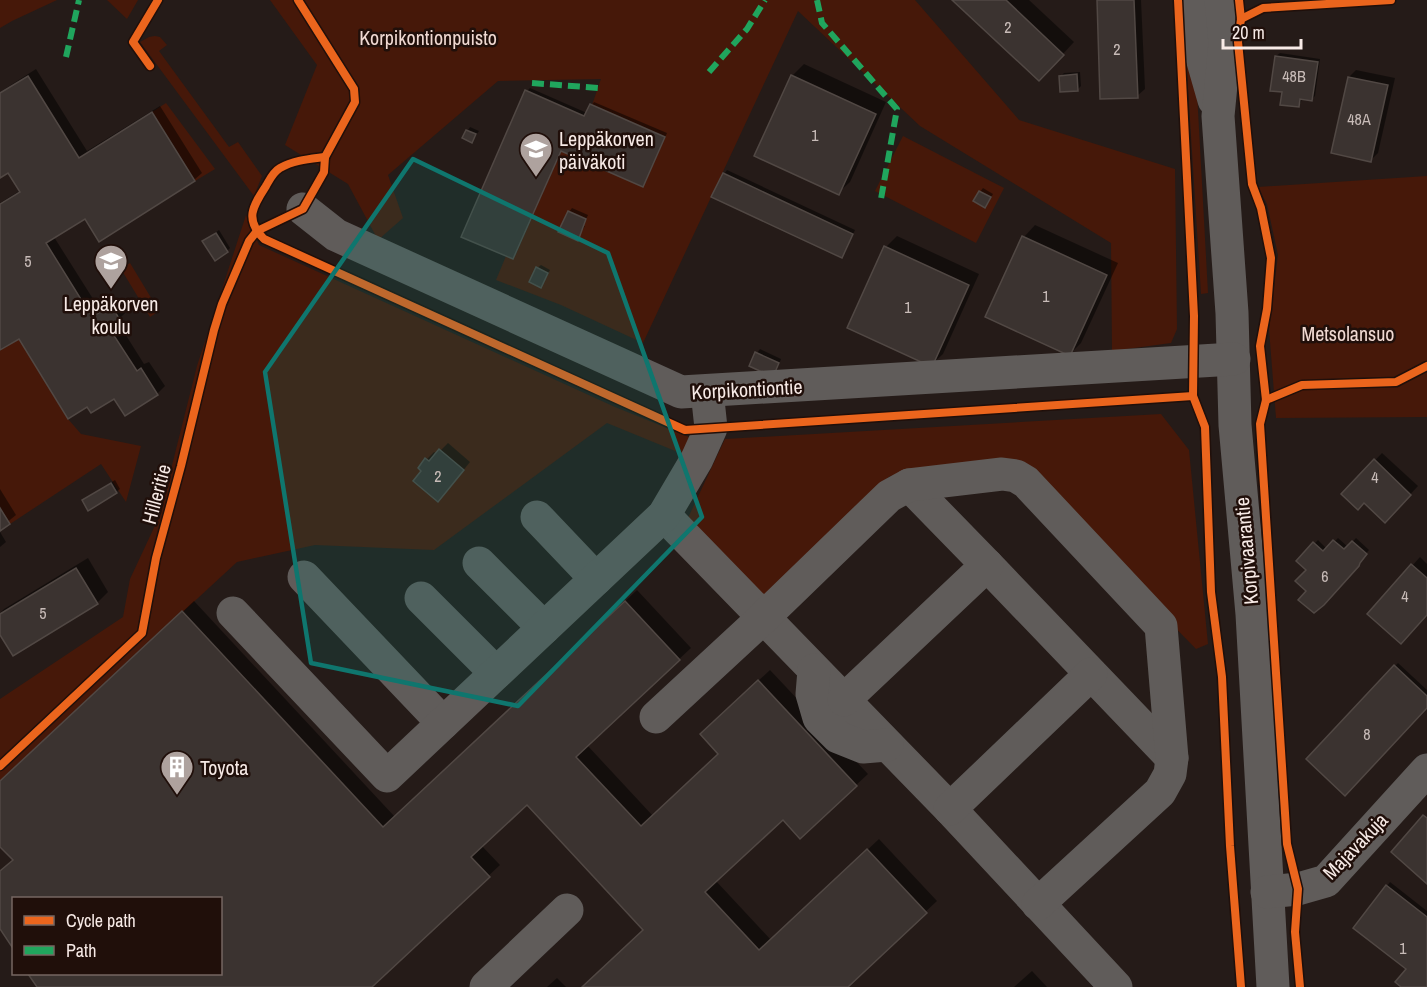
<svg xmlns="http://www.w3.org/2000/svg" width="1427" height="987" font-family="'Archivo Narrow',sans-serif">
<rect width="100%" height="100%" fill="#251b18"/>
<!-- green -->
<g fill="#461809">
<polygon points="0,0 57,0 12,21 0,28"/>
<polygon points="107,0 138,0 127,19"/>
<polygon points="270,0 915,0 1019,120 1175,169 1177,329 1171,343 1112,351 1111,243 920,126 798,11 643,343 561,305 496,280 506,256 513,259 561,151 643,186 665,137 592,105 601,79 498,81 388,175 403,218 378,240 348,184 285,145 317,65"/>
<polygon points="155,36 160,37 167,45 159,51 229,147 238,142 262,176 254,196 140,42 149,37"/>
<polygon points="1195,56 1208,293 1201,294 1186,57"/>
<polygon points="166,103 215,169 195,181 152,112"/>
<polygon points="903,136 1004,188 976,243 875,191"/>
<polygon points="1427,176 1427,417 1276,418 1269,329 1278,255 1267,204 1258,187"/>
<polygon points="246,215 259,245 615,407 689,437 685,455 607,423 434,550 315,545 237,562 0,781 0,699 123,617 130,579 159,517 197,366"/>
<polygon points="130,263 159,311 150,317 121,269"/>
<polygon points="19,339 68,419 81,434 141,446 126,502 101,464 10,524 0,508 0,350"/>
<polygon points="1161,414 1189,450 1208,644 1196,649 1016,465 890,476 760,599 687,520 725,439"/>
</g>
<!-- shadow -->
<g fill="#0007">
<polygon points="955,0 1029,0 1074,42 1050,68"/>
<polygon points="1098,0 1141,0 1145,89 1137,96"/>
<polygon points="1280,53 1320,59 1315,96 1312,99 1302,97 1301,102 1298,106 1283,91 1276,56"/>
<polygon points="804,64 886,102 850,182 838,193 756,155 793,75"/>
<polygon points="36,69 87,151 160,106 202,173 194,180 99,240 85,217 54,237 100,310 119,299 126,312 117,321 144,364 149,362 165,386 157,394 115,397 19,337 0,348 0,203 21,190 9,171 0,176 0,92"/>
<polygon points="1356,70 1395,78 1378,153 1371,160 1349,77"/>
<polygon points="1080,72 1081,86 1078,89 1061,76 1064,73"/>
<polygon points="530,88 587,113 594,102 667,133 646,181 643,185 562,150 516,254 513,258 527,91"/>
<polygon points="470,127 479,131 472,141 464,137"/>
<polygon points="727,170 855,230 845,253 841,256 724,174"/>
<polygon points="983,188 993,194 988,203 980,192"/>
<polygon points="572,208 588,215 583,226 585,226 577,239 569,212"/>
<polygon points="1035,225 1118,263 1081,343 1070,354 987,316 1024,237"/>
<polygon points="219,230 230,248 227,251 208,238"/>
<polygon points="897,236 979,274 943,354 931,365 886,247"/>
<polygon points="541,265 550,270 541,286 537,268"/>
<polygon points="760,349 781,359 776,372 757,353"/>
<polygon points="448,443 470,462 445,493 424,470 427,459 434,452 437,454"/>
<polygon points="1382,453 1418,486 1392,514 1343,494"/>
<polygon points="115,480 120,489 116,492 87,497"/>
<polygon points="0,489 16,515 0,528"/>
<polygon points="0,532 6,542 0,547"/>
<polygon points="1338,538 1348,547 1356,538 1369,550 1362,558 1362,561 1327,600 1308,591 1308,570 1298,561 1318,540 1327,549"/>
<polygon points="1420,557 1427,564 1427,614 1369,614"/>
<polygon points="88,558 108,592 97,603 0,632 0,613 4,609"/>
<polygon points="637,590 691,648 587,745 653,816 720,754 713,723 770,670 868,774 800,837 783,818 716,881 771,940 879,839 937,901 845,987 583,987 645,930 527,803 481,845 500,865 370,987 39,987 30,974 220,974 220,898 14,898 0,926 0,871 14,859 0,845 0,782 194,601 395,817"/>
<polygon points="1398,663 1427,690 1427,706 1308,759"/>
<polygon points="1390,882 1427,911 1427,987 1404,987 1408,969 1355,928"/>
<polygon points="1032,971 1047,987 1014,987"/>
<polygon points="557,978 566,987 547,987"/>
</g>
<!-- building -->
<g fill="#3b3330" stroke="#514844" stroke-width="1.5">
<polygon points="952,0 1006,0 1064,55 1039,81"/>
<polygon points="1097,0 1134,0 1138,98 1100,99"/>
<polygon points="1275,56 1318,62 1312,101 1300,99 1299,107 1280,105 1282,92 1270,91"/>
<polygon points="1077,74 1078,91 1060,92 1059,76"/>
<polygon points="791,75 876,114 839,195 754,156"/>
<polygon points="28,76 79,158 152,112 195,181 99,242 85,219 46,243 92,317 111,305 120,320 109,328 137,371 141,368 158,395 125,416 114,399 91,413 87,407 68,419 19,339 0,350 0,204 20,192 8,173 0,178 0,93"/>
<polygon points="1348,77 1388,85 1371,162 1331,153"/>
<polygon points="525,90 584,116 590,104 665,137 643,187 561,151 513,259 461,237"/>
<polygon points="466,130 476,134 472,143 462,138"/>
<polygon points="723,173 853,234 842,258 711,197"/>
<polygon points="979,191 991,197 985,208 973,201"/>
<polygon points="568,211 586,219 578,241 558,232"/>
<polygon points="216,233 228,252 215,261 202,241"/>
<polygon points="1022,236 1107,275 1070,356 985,317"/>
<polygon points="884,246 969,285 932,367 847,328"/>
<polygon points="536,267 548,273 541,288 529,282"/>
<polygon points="755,352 779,363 773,377 749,366"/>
<polygon points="439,449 464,470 438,502 413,481 421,471 418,468 425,458 429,461"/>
<polygon points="1374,459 1411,495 1385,523 1364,503 1358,510 1341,494"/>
<polygon points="111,483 117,493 88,511 82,500"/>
<polygon points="0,508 10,524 0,531"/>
<polygon points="1333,540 1344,549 1352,541 1367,554 1360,563 1359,566 1324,605 1314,613 1298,600 1306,591 1295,581 1306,570 1296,561 1313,542 1323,551"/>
<polygon points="1411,564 1427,578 1427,615 1401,644 1367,614"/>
<polygon points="76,568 98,604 13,656 0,635 0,614"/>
<polygon points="625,601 680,660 576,757 641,826 718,754 700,734 758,680 857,786 800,839 783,820 705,892 759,950 867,849 927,913 848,987 582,987 643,930 527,805 471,857 490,877 372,987 37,987 28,974 220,974 220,898 14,898 14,950 0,929 0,871 13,860 0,847 0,781 182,611 383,827"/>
<polygon points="1394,665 1427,696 1427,708 1345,796 1306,759"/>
<polygon points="1423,815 1427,818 1427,884 1391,852"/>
<polygon points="1386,885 1427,917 1427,987 1401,987 1395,982 1406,969 1353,928"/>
</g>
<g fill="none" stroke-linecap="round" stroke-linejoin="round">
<!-- minor -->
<g stroke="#605c5a" stroke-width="33">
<polyline points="1195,0 1198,44 1214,100"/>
<polyline points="1221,0 1225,43 1218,116 1232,313 1235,425 1252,614 1273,987"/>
<polyline points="303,209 336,235 681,392 1234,359"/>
<polyline points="664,515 950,809 1116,987"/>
<polyline points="537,517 596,579"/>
<polyline points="479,563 544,628"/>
<polyline points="987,565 1172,758"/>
<polyline points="304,577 443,723"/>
<polyline points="421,598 496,673"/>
<polyline points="233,613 387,776 664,515 697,459 711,428 707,391"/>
<polyline points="814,670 812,694 819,718 838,737 863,747 887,745"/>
<polyline points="844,700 987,565 909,485"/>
<polyline points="656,717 763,618 889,496 909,485 1002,474 1016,476 1026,482 1161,626 1172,758 1170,774 1160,792 1038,904"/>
<polyline points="950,809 1091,674"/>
<polyline points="1267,892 1298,889 1326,881 1427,770"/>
<polyline points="486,987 567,910"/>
</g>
<!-- quiet -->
<g stroke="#20a55d" stroke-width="6" stroke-dasharray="12 6" stroke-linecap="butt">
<polyline points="817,0 822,23 897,109 881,199"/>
<polyline points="66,57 79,0"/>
<polyline points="709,72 747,29 765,0"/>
<polyline points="532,83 599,88"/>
</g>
<!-- cycleway casing -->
<g stroke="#200f0a" stroke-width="11">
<g id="cycleway">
<polyline points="1178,0 1194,316 1193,396 1205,427 1211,592 1222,677 1230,846 1241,987"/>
<polyline points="1239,0 1241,19 1238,42 1252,184 1261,208 1271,258 1267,309 1260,346 1266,400 1260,424 1287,844 1298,889 1295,932 1300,987"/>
<polyline points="1241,19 1263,8 1391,0"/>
<polyline points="150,66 133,42 158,0"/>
<path d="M325 157C310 159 294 160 280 168 273 172 270 179 266 186 253 206 244 219 264 239L685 430 1193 396"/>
<polyline points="1266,400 1302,385 1396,382 1427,366"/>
<polyline points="0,766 142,633 156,558 181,466 214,330 222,304 249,241 257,231 303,209 324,172 325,157 355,102 354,89 298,0"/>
</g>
</g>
<!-- cycleway -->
<use href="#cycleway" stroke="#eb651d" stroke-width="8"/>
</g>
<!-- marked area -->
<path fill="#0f766e" fill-opacity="0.2" stroke="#0f766e" stroke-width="4.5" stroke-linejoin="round" d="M413 159 608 253 702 517 518 706 311 663 265 372Z"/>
<!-- icons -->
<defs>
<g id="school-pin" transform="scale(1.725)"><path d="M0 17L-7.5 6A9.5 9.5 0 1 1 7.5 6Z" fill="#aea29e" stroke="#200f0a"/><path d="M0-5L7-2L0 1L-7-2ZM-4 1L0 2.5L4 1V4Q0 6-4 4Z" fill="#fff"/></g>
<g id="building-pin" transform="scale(1.725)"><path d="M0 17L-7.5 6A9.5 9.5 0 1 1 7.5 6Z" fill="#aea29e" stroke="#200f0a"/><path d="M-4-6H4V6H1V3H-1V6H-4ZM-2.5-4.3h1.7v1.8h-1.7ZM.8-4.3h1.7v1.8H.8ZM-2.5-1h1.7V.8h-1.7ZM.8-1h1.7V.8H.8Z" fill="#fff"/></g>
</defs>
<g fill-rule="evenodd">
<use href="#school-pin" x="536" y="149"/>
<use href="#school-pin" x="111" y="261"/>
<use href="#building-pin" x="177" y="767"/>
</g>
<g text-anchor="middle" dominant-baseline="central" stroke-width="5" stroke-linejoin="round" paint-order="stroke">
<!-- number labels -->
<g font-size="16" fill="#c8bcb8">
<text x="1008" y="27">2</text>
<text x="1117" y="49">2</text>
<text x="1294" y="76">48B</text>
<text x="1359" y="119">48A</text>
<text x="815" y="135">1</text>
<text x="28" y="261">5</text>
<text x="1046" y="296">1</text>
<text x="908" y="307">1</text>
<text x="438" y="476">2</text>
<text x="1375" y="477">4</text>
<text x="1325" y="576">6</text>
<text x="1405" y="596">4</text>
<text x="43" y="613">5</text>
<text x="1367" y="734">8</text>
<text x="1403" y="948">1</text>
</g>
<!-- park labels -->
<g font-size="20" fill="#f0d9d2" stroke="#200f0a">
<text x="428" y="37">Korpikontionpuisto</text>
<text x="1348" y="333">Metsolansuo</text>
</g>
<!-- poi labels -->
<g font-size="20" fill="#f7eae6" stroke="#200f0a" text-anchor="start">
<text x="559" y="138">Leppäkorven<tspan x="559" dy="23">päiväkoti</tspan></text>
<text x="111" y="303" text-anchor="middle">Leppäkorven<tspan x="111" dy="23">koulu</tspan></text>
<text x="200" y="767">Toyota</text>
</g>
<!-- street labels -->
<g font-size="20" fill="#f7eae6" stroke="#200f0a">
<text transform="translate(747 389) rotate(-3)">Korpikontiontie</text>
<text transform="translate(156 494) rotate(-75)">Hilleritie</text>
<text transform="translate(1246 551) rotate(-95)">Korpivaarantie</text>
<text transform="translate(1355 846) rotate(-46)">Majavakuja</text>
</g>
</g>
<!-- legend -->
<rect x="12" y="897" width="210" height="78" fill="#200f0a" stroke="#766762" stroke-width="1.5"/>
<rect x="24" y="916" width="30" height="9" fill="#eb651d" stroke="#766762" stroke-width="1.5"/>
<text x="66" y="927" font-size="18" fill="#f7eae6">Cycle path</text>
<rect x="24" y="946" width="30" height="9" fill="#20a55d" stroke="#766762" stroke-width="1.5"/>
<text x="66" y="957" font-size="18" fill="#f7eae6">Path</text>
<!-- scale -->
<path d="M1223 39v9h78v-9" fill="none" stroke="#f7eae6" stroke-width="3"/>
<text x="1232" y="39" font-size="18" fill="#f7eae6" stroke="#200f0a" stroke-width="4.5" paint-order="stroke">20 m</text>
</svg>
